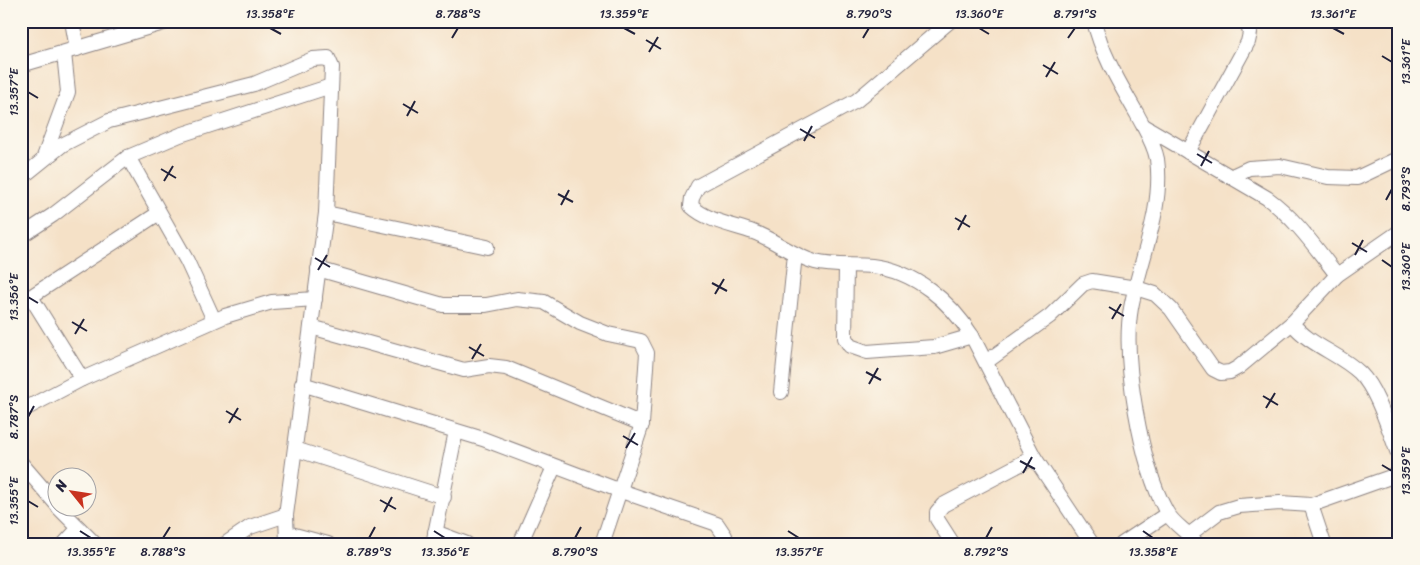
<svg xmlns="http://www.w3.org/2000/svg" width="1420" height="565" font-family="Sriracha,sans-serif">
<rect width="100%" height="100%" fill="#fbf7ec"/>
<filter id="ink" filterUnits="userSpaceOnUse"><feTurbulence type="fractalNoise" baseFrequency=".02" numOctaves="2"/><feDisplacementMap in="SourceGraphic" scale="10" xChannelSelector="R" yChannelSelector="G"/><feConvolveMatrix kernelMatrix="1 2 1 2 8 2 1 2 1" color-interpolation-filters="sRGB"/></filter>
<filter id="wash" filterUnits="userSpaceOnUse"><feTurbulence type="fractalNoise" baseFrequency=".0096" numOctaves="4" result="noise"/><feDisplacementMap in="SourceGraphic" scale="20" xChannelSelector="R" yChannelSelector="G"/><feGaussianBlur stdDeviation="1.12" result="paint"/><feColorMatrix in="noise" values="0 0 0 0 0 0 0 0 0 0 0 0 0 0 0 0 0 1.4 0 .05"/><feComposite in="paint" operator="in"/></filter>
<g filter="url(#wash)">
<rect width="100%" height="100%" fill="#f5e1c7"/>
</g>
<g filter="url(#ink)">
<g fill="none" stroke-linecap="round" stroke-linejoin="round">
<!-- minor casing -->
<g stroke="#8c8281" stroke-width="16">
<g id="minor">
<polyline points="72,21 77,49"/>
<path d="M950 21 856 101 698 186 692 198 691 206C707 221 733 225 753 232 775 240 793 256 815 262 834 267 853 264 872 266 915 271 950 301 972 336L1034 457 1092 544"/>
<path d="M1094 21C1102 55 1120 84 1137 114 1144 128 1154 143 1157 159 1164 209 1140 259 1131 308 1122 359 1141 465 1166 511 1173 525 1188 531 1197 544"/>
<polyline points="21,65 170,21"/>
<path d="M1144 126 1267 198C1296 219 1315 247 1337 275"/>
<polyline points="1188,152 1248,42 1250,33 1247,21"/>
<polyline points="44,157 68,92 64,53"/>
<polyline points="128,157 180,135 331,86"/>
<polyline points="1230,177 1249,168 1280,166 1328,177 1357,178 1399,158"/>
<polyline points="21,178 62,145 109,121 254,84 313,59 328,58 332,67 326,213 286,515 287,544"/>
<polyline points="326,213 487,247"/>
<path d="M1399 232 1337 275 1292 323C1310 346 1339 353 1360 373 1378 391 1389 431 1399 456"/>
<polyline points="21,236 53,215 128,157 187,261 214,320"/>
<polyline points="846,266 845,338 850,346 867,352 934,347 972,336"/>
<polyline points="318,269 443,305 486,305 517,299 544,302 580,323 608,334 641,341 647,353 642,424 602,544"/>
<polyline points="31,297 82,379"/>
<polyline points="21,303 159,213"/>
<polyline points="311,327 464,370 489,366 506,368 642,424"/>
<polyline points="986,362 1050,316 1083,284 1092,281 1136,288 1155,294 1171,309 1213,369 1221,373 1230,372 1239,367 1292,323"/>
<polyline points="302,384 483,439 621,491 717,524 725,536 724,544"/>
<polyline points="781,392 795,254"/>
<polyline points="21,411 82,379 225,316 272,302 315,299"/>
<polyline points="295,449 444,497"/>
<polyline points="21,463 58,506"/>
<polyline points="1311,505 1324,544"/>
<polyline points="59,508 95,544"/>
<polyline points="435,532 467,544"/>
<polyline points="287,533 328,544"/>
<polyline points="1190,534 1219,512 1239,506 1280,503 1311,505 1399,474"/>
<polyline points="64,544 79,528"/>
<polyline points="225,544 250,527 286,515"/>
<polyline points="433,544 456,431"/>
<polyline points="520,544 554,467"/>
<polyline points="953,544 937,519 937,512 943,505 1034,457"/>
<polyline points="1122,544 1167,514"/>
</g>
</g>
<!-- minor -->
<use href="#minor" stroke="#fff" stroke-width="14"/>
</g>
</g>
<!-- ticks -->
<path fill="none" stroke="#22223b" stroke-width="2" d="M270 28 281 34M624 28 635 34M979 28 989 34M1333 28 1344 34M452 38 458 28M863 38 869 28M1068 38 1075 28M646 40 661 49M649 52 658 37M1382 56 1392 62M1043 65 1058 74M1046 77 1055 62M28 92 38 98M403 104 418 113M407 116 415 101M800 129 815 138M804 141 812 126M1197 154 1212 163M1201 166 1209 151M161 169 176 178M164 181 173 166M558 194 573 202M1386 200 1392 189M561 205 569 190M955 218 970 227M958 230 966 215M1352 243 1367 252M1355 255 1363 240M315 258 330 267M1382 260 1392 267M318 270 327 255M712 283 727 291M715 294 724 279M28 297 38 303M1109 307 1124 316M1112 319 1121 304M72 322 87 331M75 334 84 319M469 347 484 356M472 359 481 344M866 372 881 380M869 384 878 368M1263 396 1278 405M1266 408 1275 393M226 411 241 420M28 417 34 406M229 423 238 408M623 436 638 445M626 448 635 433M1020 461 1035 469M1382 465 1392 471M1023 473 1032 457M380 500 396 509M28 501 38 507M384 512 392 497M80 531 91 538M434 531 445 538M788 531 799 538M1143 531 1153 538M163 538 170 527M369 538 375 527M575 538 581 527M986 538 992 527"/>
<!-- margin -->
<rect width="1420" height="565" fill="none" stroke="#fbf7ec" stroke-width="55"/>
<!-- north arrow -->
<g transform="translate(72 492) rotate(300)"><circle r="24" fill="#fbf7ec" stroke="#a4a2a5"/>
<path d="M0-4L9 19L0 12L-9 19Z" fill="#c8321e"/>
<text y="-8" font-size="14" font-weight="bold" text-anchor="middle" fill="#22223b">N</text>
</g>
<rect x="28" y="28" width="1364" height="510" fill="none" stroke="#22223b" stroke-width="2"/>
<g font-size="12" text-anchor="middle" fill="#22223b">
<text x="270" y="18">13.358°E</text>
<text x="458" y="18">8.788°S</text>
<text x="624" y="18">13.359°E</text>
<text x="869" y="18">8.790°S</text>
<text x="979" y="18">13.360°E</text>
<text x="1075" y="18">8.791°S</text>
<text x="1333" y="18">13.361°E</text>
<text transform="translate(1406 62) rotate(-90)" y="4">13.361°E</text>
<text transform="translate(14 92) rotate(-90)" y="4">13.357°E</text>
<text transform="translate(1406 189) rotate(-90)" y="4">8.793°S</text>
<text transform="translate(1406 267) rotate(-90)" y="4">13.360°E</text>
<text transform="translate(14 297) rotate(-90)" y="4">13.356°E</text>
<text transform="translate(14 417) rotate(-90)" y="4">8.787°S</text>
<text transform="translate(1406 471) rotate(-90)" y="4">13.359°E</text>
<text transform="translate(14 501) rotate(-90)" y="4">13.355°E</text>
<text x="91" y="556">13.355°E</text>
<text x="163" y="556">8.788°S</text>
<text x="369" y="556">8.789°S</text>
<text x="445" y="556">13.356°E</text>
<text x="575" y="556">8.790°S</text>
<text x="799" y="556">13.357°E</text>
<text x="986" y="556">8.792°S</text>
<text x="1153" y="556">13.358°E</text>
</g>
</svg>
